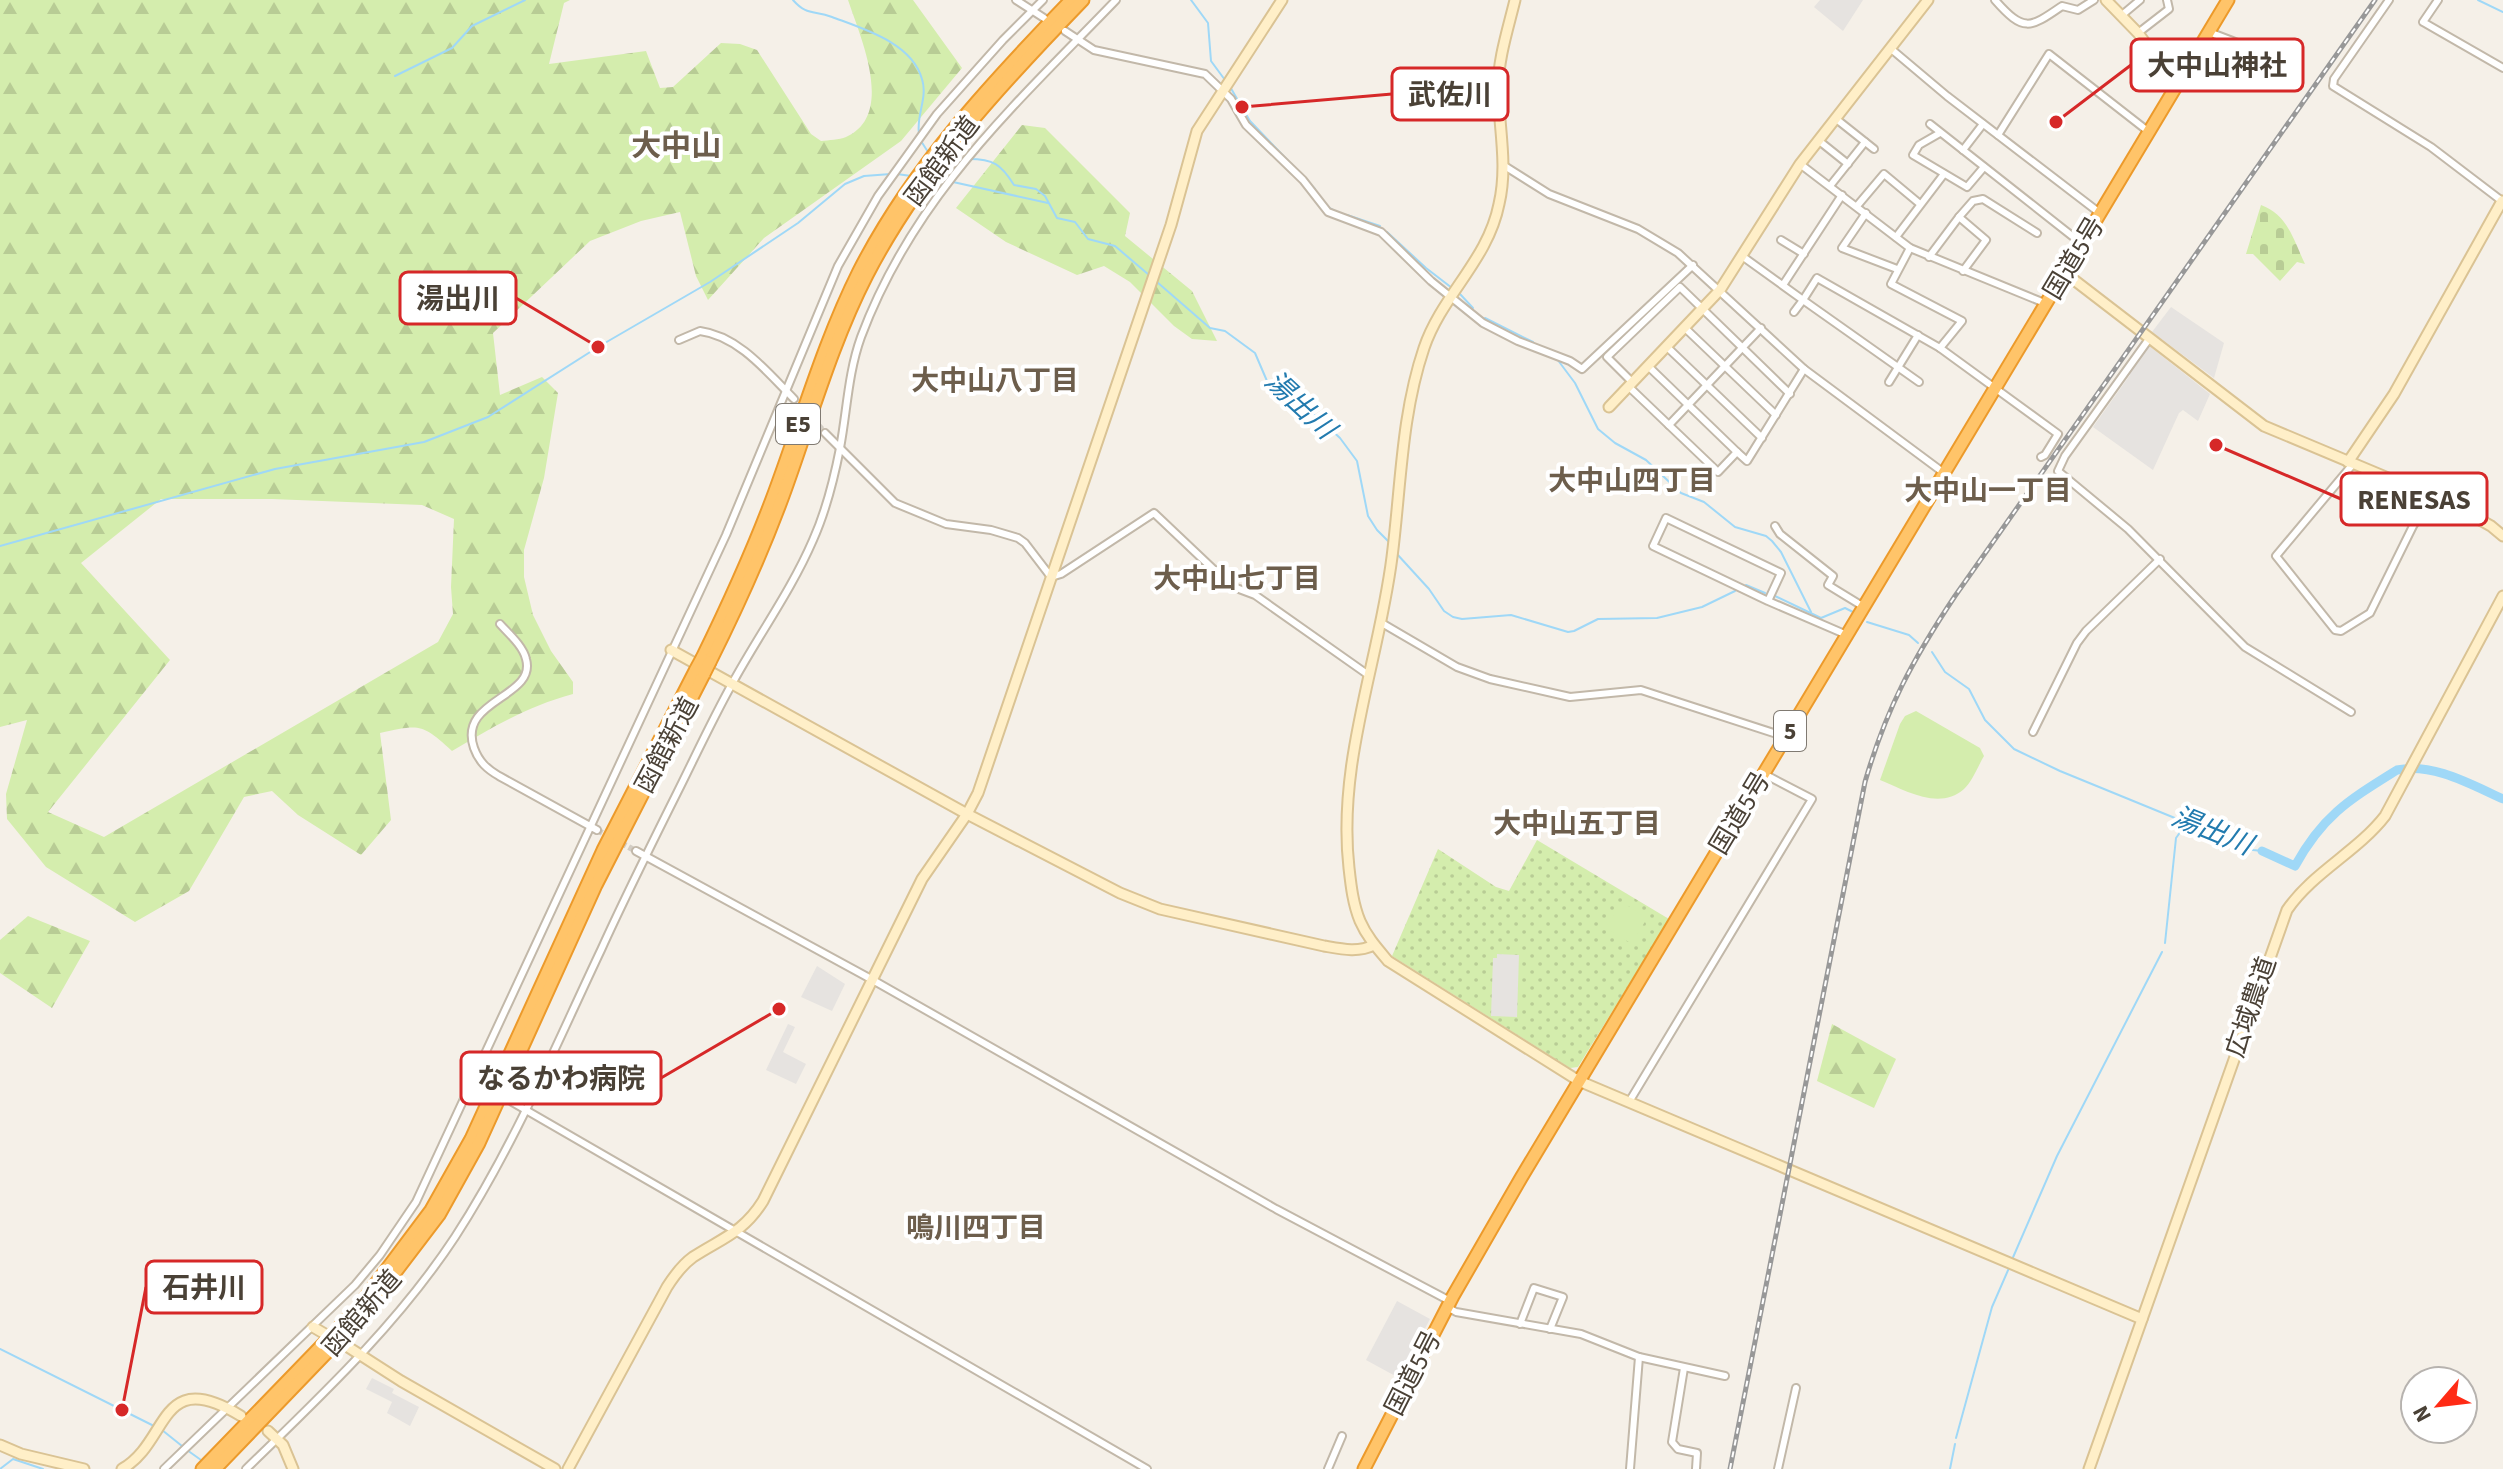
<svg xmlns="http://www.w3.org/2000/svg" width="2503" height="1469" font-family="'Source Sans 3','Noto Sans JP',sans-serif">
<defs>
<pattern id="green-dots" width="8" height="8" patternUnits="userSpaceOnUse" patternTransform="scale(2)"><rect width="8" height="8" fill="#d4edad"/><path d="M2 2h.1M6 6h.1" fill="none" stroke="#b8cc95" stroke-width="1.8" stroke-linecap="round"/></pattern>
<pattern id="forest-firs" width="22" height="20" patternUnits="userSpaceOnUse" patternTransform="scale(2)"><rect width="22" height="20" fill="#d4edad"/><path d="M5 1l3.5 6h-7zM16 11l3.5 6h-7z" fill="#b8cc95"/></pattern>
<pattern id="cemetery-stones" width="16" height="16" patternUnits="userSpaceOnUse" patternTransform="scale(2)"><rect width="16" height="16" fill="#d4edad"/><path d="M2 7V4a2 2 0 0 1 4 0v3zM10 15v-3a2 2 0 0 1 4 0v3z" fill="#b8cc95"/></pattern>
</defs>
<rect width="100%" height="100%" fill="#f5f0e8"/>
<!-- green -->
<polygon fill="url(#green-dots)" points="1537,840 1669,919 1578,1067 1570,1068 1392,956 1438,849 1496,887 1509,891"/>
<!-- forest -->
<g fill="url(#forest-firs)" fill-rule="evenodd">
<path d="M0 0H570L564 3 549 64 646 51 660 88 673 87 721 43 740 44 757 50 811 134 821 141C829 140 839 140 846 137 896 115 860 36 848 0H913L962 68 901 141 764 238 708 300 696 276 680 212 641 221 590 241 493 333 500 395 542 377 558 393 544 478 524 550V577L533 615 551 651 573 682V694C528 706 491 728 452 751 422 724 421 724 380 733L391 820 361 855 298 815 272 791 244 797 189 891 135 922 46 867 7 819 6 794 27 720 0 727ZM161 499H272L422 505 454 519 451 587 453 614 438 642 104 837 48 812 170 660 81 563Z"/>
<polygon points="1022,125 1045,128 1130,213 1125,236 1192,291 1217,341 1192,339 1174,326 1130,282 1104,266 1077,275 1006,242 956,208"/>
<polygon points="28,916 90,941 52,1008 0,973 0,940"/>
<polygon points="1832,1024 1896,1059 1874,1108 1817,1081"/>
</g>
<!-- cemetery -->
<path fill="url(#cemetery-stones)" d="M2261 205C2288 215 2293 239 2305 264L2297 262 2280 281 2253 254H2246Z"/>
<!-- pitch -->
<g fill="#d4edad">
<path d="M1916 711 1980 748 1984 756C1978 766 1972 782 1964 789 1939 811 1905 790 1880 780L1900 724 1905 716Z"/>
<polygon points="1622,902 1647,918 1632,944 1606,928"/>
</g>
<!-- parking -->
<g fill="#e6e3e0">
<polygon points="1820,0 1863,0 1843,31 1814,7"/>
<polygon points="2171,307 2224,343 2214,378 2152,332"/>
<polygon points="2148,345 2210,394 2198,421 2183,410 2179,413 2153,470 2093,427 2130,375 2127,373"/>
<polygon points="1497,954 1519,955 1517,1017 1491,1016 1493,958 1497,958"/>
<polygon points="817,966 845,984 832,1011 801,997"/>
<polygon points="788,1024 795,1027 783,1052 806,1064 796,1084 766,1070"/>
<polygon points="1397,1301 1430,1319 1399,1378 1366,1360"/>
<polygon points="372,1378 394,1389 392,1393 419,1407 410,1426 387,1413 392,1402 366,1389"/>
</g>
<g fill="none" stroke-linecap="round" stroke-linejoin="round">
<!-- stream -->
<g stroke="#9fd8f7" stroke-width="2">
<path d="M793 0C807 16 814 10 832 17 864 29 912 43 922 79 928 98 916 115 919 134"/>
<polyline points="1191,0 1208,23 1211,61 1225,80"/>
<polyline points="2478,0 2503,12"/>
<polyline points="395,76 452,48 472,26 525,0"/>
<polyline points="1229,85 1250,121 1315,189"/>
<polyline points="921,141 928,152"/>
<polyline points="949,159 962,159"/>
<path d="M969 159C993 159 1001 164 1014 185L1036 189 1045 196 1057 218 1075 222 1088 239 1115 246 1149 275"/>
<polyline points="897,174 911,176"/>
<polyline points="933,179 946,181"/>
<polyline points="953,182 1048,203"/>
<polyline points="1318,194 1328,207 1337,212"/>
<polyline points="1347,215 1380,226"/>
<polyline points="1387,232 1426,268 1452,288"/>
<polyline points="1157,282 1210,328 1225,331 1255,353 1267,381 1278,392 1304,405 1340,438 1357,461 1368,516 1377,530 1389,542"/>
<polyline points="1460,294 1473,308"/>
<polyline points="1485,318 1533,342"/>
<polyline points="1557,359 1575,383 1598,429 1615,443 1646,460 1681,493 1704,502 1735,527 1766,536 1772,541 1781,552 1811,612"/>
<polyline points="0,546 275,469 424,442 488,417 598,347 710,282 798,223 845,184 864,176 891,174"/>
<polyline points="1397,554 1429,589 1444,611 1453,617 1462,619 1511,615 1568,632 1574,631 1598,619 1657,618 1702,607 1735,591"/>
<polyline points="1746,585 1765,593"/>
<polyline points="1775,596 1821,618 1845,608 1853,612"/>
<polyline points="1867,622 1909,635 1918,643"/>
<polyline points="1932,652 1945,672 1969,689 1985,720 2014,749 2060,771 2253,850 2262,851"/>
<polyline points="2165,943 2176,838 2181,831"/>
<polyline points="2011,1262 2057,1156 2162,952"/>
<polyline points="0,1349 156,1427"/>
<polyline points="162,1430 182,1446"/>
<polyline points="1956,1438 1992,1307 2009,1268"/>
<polyline points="187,1450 201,1460"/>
<polyline points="0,1469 13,1459 43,1469"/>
<polyline points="1950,1469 1955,1444"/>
</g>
<!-- river -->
<path stroke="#9fd8f7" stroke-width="9" d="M2262 851 2295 866C2323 815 2349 800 2397 770 2432 762 2472 785 2503 799"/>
<!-- street-tunnel -->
<g stroke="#d3cdc4" stroke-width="6" stroke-dasharray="6 3" stroke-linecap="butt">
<polyline points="812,418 825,433"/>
<polyline points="597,830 636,851"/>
<polyline points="487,1087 512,1102"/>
</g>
<!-- street casing -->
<g stroke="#c2b8a9" stroke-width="10">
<g id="street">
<polyline points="1016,0 1044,18"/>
<path d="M1995 0C2024 33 2030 28 2062 6L2078 10 2094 0"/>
<polyline points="2389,0 2334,79 2333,86 2431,147 2502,201"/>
<polyline points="2438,0 2423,22 2503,68"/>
<polyline points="2122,15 2140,0"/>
<polyline points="1065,31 1094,50 1205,74 1231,99 1246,125 1303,180 1328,212 1381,232 1431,281 1483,323 1518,341 1570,361 1582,369 1693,265"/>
<path d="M2209 32C2236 43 2253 45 2272 69"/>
<polyline points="2138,33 2169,9 2167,0"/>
<polyline points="1890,48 1947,96 2101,214"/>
<polyline points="1835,118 1874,149"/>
<polyline points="1930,124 2081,243"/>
<polyline points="1940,133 1919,145 1913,155 1967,187 1984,167"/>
<polyline points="1998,135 2049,54 2149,132"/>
<polyline points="1818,140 1848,164"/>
<polyline points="1963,150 1983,124"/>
<polyline points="1800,164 1910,248 2047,304"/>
<polyline points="1503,165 1549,194 1638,229 1678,253 1804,369 1944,473"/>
<polyline points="1830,186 1865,142"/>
<polyline points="1857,206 1884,174 1920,204"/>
<polyline points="1866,213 1842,248 1897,269"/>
<polyline points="1959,217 1973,201 1983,199 2037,233"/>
<polyline points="1896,237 1944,174"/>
<polyline points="1781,240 1804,254"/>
<polyline points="1910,248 1891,284 1962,321 1940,348"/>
<polyline points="1742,256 1803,300 1817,278 1940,348 2058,434 2045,455 2041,457"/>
<polyline points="1929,257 1959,217 1986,240 1963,271"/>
<polyline points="1783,285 1842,195"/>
<polyline points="1794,312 1803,300 1919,382"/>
<polyline points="1685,328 1776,415"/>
<polyline points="2149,339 2065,456 2058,471 2128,529 2245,647 2351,712"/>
<path d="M679 340 700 331C739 336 768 373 794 399"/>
<polyline points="1667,347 1762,438"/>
<polyline points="1648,366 1737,452"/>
<polyline points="1632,382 1607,357 1680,287 1790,394"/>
<polyline points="1889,382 1918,335"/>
<polyline points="1628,386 1718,472 1737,452 1747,461 1804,369"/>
<polyline points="1669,425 1761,328"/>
<polyline points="825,433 895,503 946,524 991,530 1018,538 1025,543 1051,577 1061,574 1154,513 1231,586 1255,595 1367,674"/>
<polyline points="2353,464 2276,556 2335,630 2341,631 2370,613 2413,526 2432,496"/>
<polyline points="1775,526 1780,534 1833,576 1828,585 1864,607"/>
<polyline points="1768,601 1781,573 1666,518 1653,546 1768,601 1847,635"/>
<polyline points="1380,622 1457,667 1490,679 1570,697 1641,690 1786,737"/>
<path d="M500 624C509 634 523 646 526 659 537 698 457 699 474 748 479 762 487 769 499 776L597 830"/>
<polyline points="2033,732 2077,643 2086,631 2160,559"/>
<polyline points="636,851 871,979 1276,1209 1450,1301"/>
<polyline points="512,1102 1147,1469"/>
<polyline points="1629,1102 1812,799 1764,774"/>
<polyline points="1447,1307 1456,1312 1581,1334 1639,1357 1630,1469"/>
<polyline points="1520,1324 1534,1288 1563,1297 1550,1329"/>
<polyline points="1639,1357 1725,1376"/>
<polyline points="1684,1368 1672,1442 1678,1449 1697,1453 1696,1469"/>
<polyline points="164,1469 355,1285 380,1255 416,1202 726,535 838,266 878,196 937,114 1003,40 1043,0"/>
<path d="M246 1469C321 1396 397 1325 455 1237 514 1146 555 1047 601 950 625 897 651 845 677 793 695 757 712 720 732 684 758 636 791 591 813 540 826 511 834 479 840 448 847 411 848 373 861 337 914 195 1014 106 1116 0"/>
<polyline points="1328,1469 1342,1436"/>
<polyline points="1778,1469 1796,1388"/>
</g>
</g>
<!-- secondary casing -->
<g stroke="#dac394" stroke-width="13">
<g id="secondary">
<path d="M1515 0C1508 29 1498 59 1498 89 1499 128 1508 166 1499 204 1488 260 1442 295 1424 348 1401 416 1401 487 1392 557 1379 661 1337 762 1349 868 1351 886 1353 904 1360 921 1367 937 1377 948 1388 961L1579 1081 2142 1319"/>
<polyline points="2106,0 2138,33 2177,86"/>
<polyline points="2065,273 2264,426 2457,507 2491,526 2503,536"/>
<polyline points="1609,407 1720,290 1800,164 1928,0"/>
<polyline points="2348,462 2394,394 2502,201"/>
<path d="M671 650 967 814 1120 893 1160 909 1324 946C1341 949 1358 953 1374 945"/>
<polyline points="313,1327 325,1334"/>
<polyline points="348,1347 401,1381 555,1469"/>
<polyline points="268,1431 283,1445 293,1469"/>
<polyline points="0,1445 21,1454 84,1469"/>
<path d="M122 1469C170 1442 158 1365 241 1416"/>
<path d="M568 1469 667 1287C674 1276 682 1265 693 1257 722 1238 743 1233 763 1201L922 879 967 814 978 793 1171 225 1197 131 1282 0"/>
<path d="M2089 1469 2287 910C2313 872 2357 852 2385 816L2503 596"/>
</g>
</g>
<!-- highway casing -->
<g stroke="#ec9a2b" stroke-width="15">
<g id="highway">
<path d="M702 658C729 603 754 548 775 491 802 418 824 341 859 271 913 166 990 84 1071 0"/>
<path d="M710 662C737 608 762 553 783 496 810 422 831 345 867 275 922 169 1001 85 1083 0"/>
<polyline points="202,1469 356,1310 431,1210 471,1139 603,850 696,669"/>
<polyline points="215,1469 362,1316 439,1215 479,1143 596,885 704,674"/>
<polyline points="1364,1469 1453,1296 1521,1178 2228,0"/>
</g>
</g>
<!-- street -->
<use href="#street" stroke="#fff" stroke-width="6"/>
<!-- secondary -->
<use href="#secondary" stroke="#ffefc8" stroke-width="9"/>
<!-- highway -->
<use href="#highway" stroke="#ffc469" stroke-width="11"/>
<!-- rail casing -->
<g stroke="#989898" stroke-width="5">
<path id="rail" d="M1730 1469 1865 782C1886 709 1913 659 1955 596L2375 0"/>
</g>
<!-- rail -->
<use href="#rail" stroke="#fff" stroke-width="2" stroke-dasharray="6" stroke-linecap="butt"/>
<!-- highway-bridge casing -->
<g stroke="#ec9a2b" stroke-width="15" stroke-linecap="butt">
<g id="highway-bridge">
<polyline points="696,669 702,658"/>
<polyline points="704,674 710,662"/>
</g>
</g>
<!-- highway-bridge -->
<use href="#highway-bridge" stroke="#ffc469" stroke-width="11"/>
</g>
<g text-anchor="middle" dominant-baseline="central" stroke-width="8" stroke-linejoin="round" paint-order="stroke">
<!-- shield labels -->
<g fill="#fff" stroke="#807a72" stroke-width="2">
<rect x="776" y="404" width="44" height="40" rx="6"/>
<rect x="1774" y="711" width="32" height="40" rx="6"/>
</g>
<g font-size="24" font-weight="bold" fill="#4a4136">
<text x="798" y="424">E5</text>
<text x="1790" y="731">5</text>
</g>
<!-- street labels -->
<g font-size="26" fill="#4a4136" stroke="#fff">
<text transform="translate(942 161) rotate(-53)">函館新道</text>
<text transform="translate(2074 258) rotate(-59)">国道5号</text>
<text transform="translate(667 745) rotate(-62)">函館新道</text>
<text transform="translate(1740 813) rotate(-59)">国道5号</text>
<text transform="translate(2251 1007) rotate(-71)">広域農道</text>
<text transform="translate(362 1313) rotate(-49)">函館新道</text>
<text transform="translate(1413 1373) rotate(-63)">国道5号</text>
</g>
<!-- neighbourhood labels -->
<g font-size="28" font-weight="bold" fill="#6d5e4c" stroke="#fff">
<text x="995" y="381">大中山八丁目</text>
<text x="1632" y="481">大中山四丁目</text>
<text x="1988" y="491">大中山一丁目</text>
<text x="1237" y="579">大中山七丁目</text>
<text x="1577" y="824">大中山五丁目</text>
<text x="976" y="1228">鳴川四丁目</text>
</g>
<!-- water labels -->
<g font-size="28" font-style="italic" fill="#227baf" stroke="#fff">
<text transform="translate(1300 405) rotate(43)">湯出川</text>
<text transform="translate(2212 831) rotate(22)">湯出川</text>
</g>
<!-- quarter labels -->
<g font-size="30" font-weight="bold" fill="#6d5e4c" stroke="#fff">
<text x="676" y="146">大中山</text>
</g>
</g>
<!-- callouts -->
<path fill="none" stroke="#d62828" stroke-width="3" d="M2056 122L2131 65M1242 107L1392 94M598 347L516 298M2216 445L2341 499M779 1009L661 1078M122 1410L146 1287"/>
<g fill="#d62828" stroke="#fff" stroke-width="3">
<circle cx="2056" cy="122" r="8"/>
<circle cx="1242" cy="107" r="8"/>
<circle cx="598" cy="347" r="8"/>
<circle cx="2216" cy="445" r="8"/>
<circle cx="779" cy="1009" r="8"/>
<circle cx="122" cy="1410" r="8"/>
</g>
<g fill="#fff" stroke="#d62828" stroke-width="3">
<rect x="2131" y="39" width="172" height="52" rx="8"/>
<rect x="1392" y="68" width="116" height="52" rx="8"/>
<rect x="400" y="272" width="116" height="52" rx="8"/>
<rect x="2341" y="473" width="146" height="52" rx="8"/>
<rect x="461" y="1052" width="200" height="52" rx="8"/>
<rect x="146" y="1261" width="116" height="52" rx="8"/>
</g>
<g font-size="28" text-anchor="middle" font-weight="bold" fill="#4a4136">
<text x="2217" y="75">大中山神社</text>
<text x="1450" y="104">武佐川</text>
<text x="458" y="308">湯出川</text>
<text x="2414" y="509">RENESAS</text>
<text x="561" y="1088">なるかわ病院</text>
<text x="204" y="1297">石井川</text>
</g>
<!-- north arrow -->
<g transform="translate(2439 1405) rotate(242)"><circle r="38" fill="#ffffff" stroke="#b7b3af" stroke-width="2"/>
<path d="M0-6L14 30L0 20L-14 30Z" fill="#ff2b15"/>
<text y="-12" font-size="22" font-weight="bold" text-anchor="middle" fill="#4a4136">N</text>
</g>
</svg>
